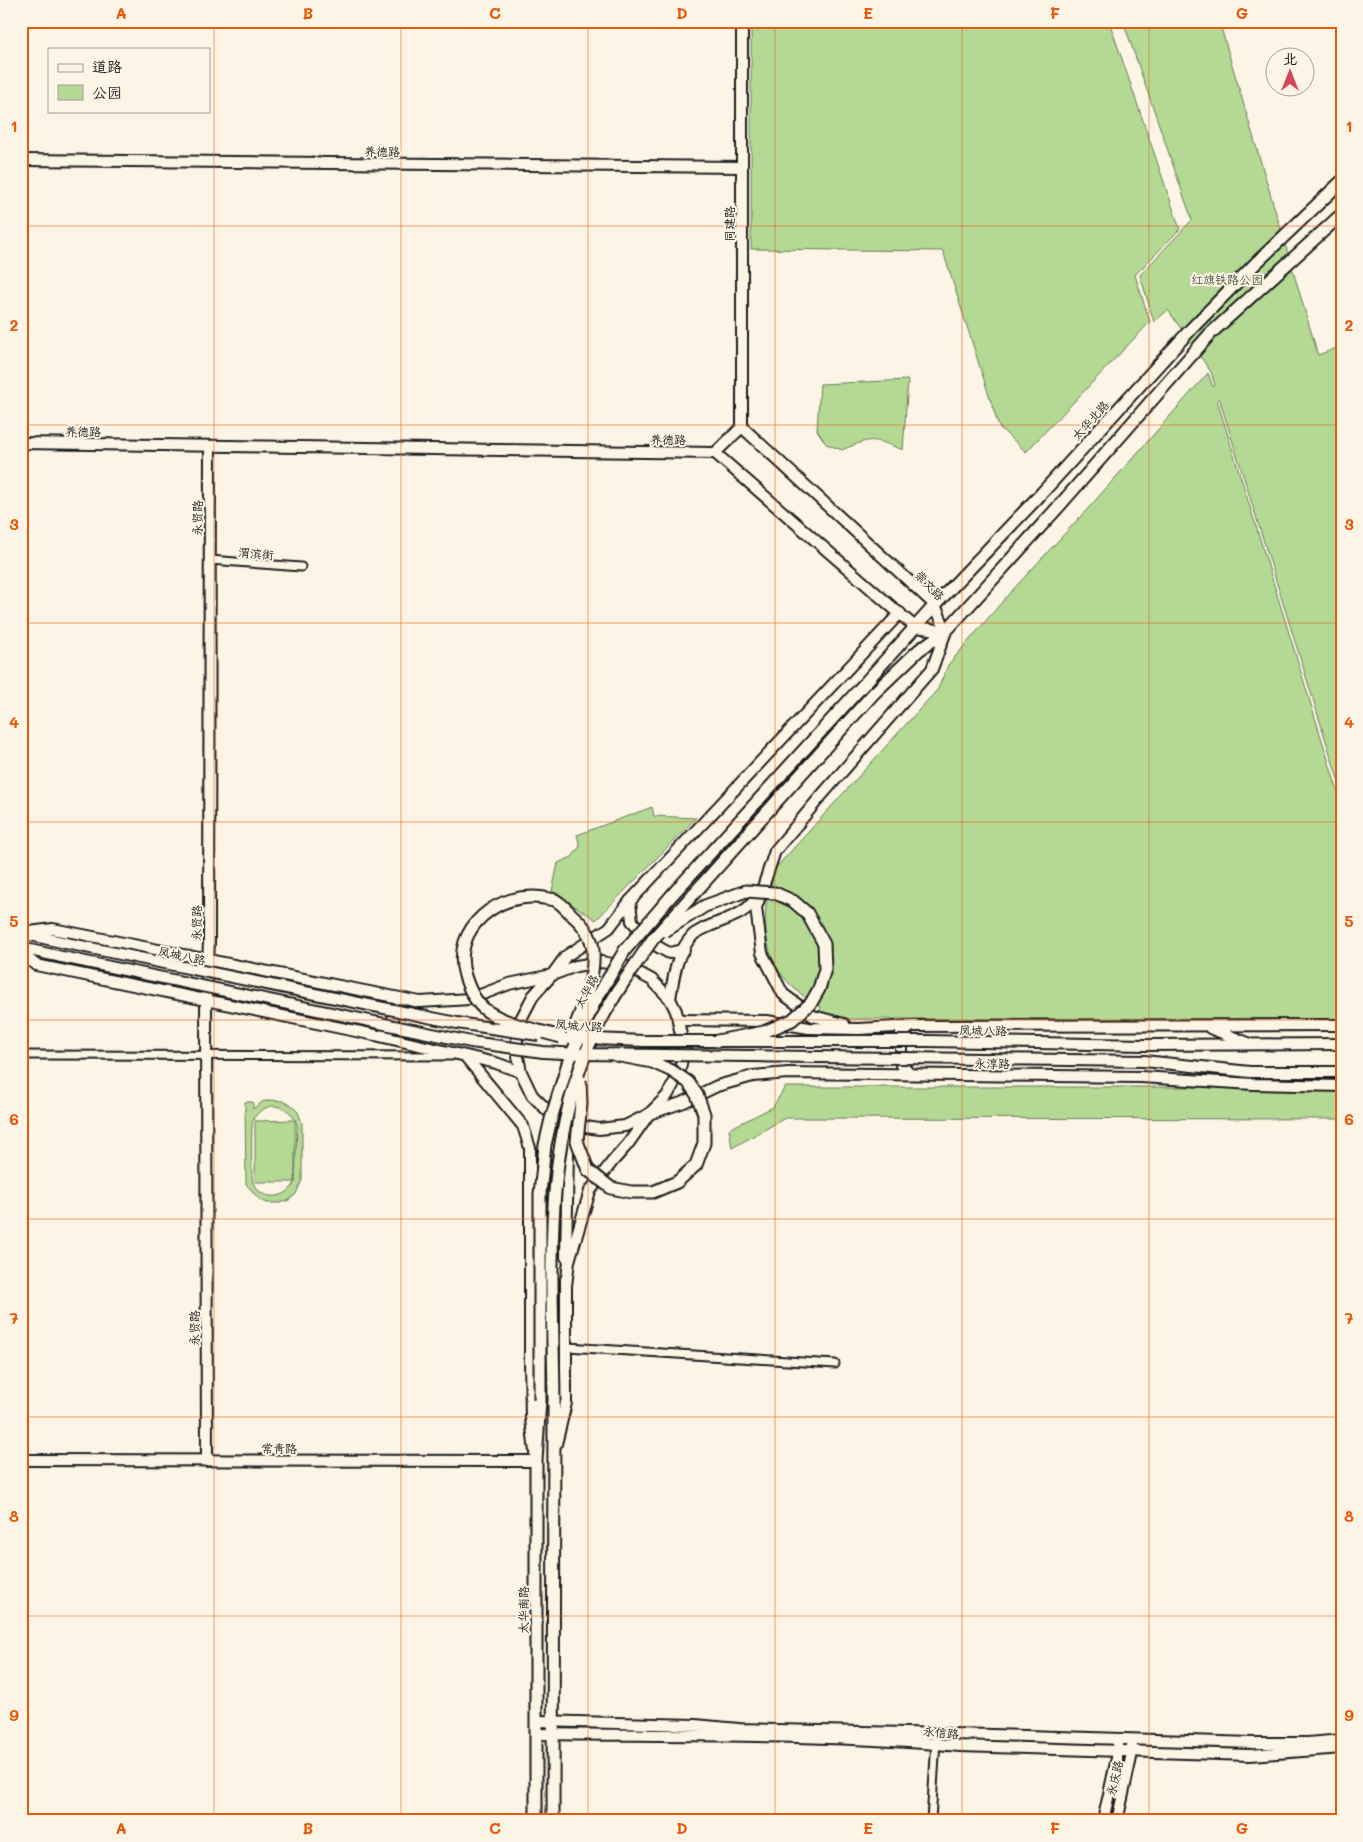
<svg xmlns="http://www.w3.org/2000/svg" width="1363" height="1842" font-family="Mali,'LXGW WenKai TC',sans-serif">
<rect width="100%" height="100%" fill="#fcf5e5"/>
<filter id="ink" filterUnits="userSpaceOnUse"><feTurbulence type="fractalNoise" baseFrequency=".02" numOctaves="2"/><feDisplacementMap in="SourceGraphic" scale="10" xChannelSelector="R" yChannelSelector="G"/><feConvolveMatrix kernelMatrix="1 2 1 2 8 2 1 2 1" color-interpolation-filters="sRGB"/></filter>
<g filter="url(#ink)">
<!-- green -->
<g fill="#b4d995" stroke="#687a58" fill-rule="evenodd">
<polygon points="751,21 1109,21 1180,229 1135,275 1150,322 1026,452 999,427 943,251 751,249"/>
<path d="M1123 21H1219L1318 355 1342 346V792L1219 398 1217 400 1342 805V1019H817L821 1007C772 980 759 945 768 890L766 889 771 873 938 689 948 665 1008 595 1093 503 1208 373 1213 387 1215 385 1211 372 1168 310 1154 322 1140 275 1192 220Z"/>
<path d="M908 380 903 450C873 438 872 437 842 450L826 444 817 430 820 384Z"/>
<polygon points="652,807 654,816 696,818 596,920 552,891 558,863 572,857 580,846 577,835"/>
<polygon points="785,1087 1342,1087 1342,1119 785,1118 732,1148 729,1129 773,1107"/>
<path d="M272 1100 283 1101 291 1105 298 1112 302 1123V1180L296 1194 289 1200 280 1203H267L259 1199 246 1184 245 1102H253V1109L262 1102ZM271 1106C284 1106 293 1112 297 1125L295 1182V1120L255 1121V1182H295C287 1200 261 1202 253 1182 251 1176 251 1126 253 1120 256 1113 264 1108 271 1106Z"/>
</g>
<g fill="none" stroke-linecap="round" stroke-linejoin="round">
<!-- street casing -->
<g stroke="#1c1c1c" stroke-width="11">
<g id="street">
<polyline points="210,560 301,567"/>
<polyline points="21,1055 451,1056"/>
<polyline points="567,1347 835,1364"/>
<polyline points="931,1821 936,1740"/>
</g>
</g>
<!-- secondary casing -->
<g stroke="#1c1c1c" stroke-width="14">
<g id="secondary">
<polyline points="742,21 742,427"/>
<polyline points="21,160 742,167"/>
<polyline points="21,443 715,453"/>
<polyline points="715,453 742,427 935,605 946,631"/>
<polyline points="715,453 915,627 946,631"/>
<polyline points="630,901 632,921 653,944 669,953 684,950"/>
<polyline points="21,933 53,929 420,1002 470,999 509,984 552,975 576,966 602,962 628,967 652,980 670,999 676,1011 684,1049 679,1074 667,1096 649,1114 625,1126 599,1129 573,1125 550,1113 532,1095 521,1072 516,1046 521,1019 533,996 552,975 566,956 609,928 630,901 900,613"/>
<polyline points="26,934 66,943"/>
<polyline points="21,948 62,957"/>
<polyline points="21,953 36,965 375,1035 496,1063 521,1072"/>
<path d="M670 999C674 975 676 953 693 935 696 932 700 931 703 929 722 919 746 917 757 896"/>
<polyline points="679,1020 767,1021 809,1028 859,1029 913,1026 1342,1025"/>
<polyline points="844,1024 813,1016 783,994 762,953 756,908 775,851 821,796 932,669 946,631"/>
<polyline points="1210,1028 1248,1043"/>
<polyline points="385,1031 389,1030 394,1016 393,1001"/>
<polyline points="1145,1045 1342,1044"/>
<polyline points="1144,1061 1250,1072 1342,1072"/>
<polyline points="910,1074 901,1065 901,1034 912,1026"/>
<polyline points="566,1257 568,1152 573,1125"/>
<polyline points="566,1286 569,1261 590,1191 612,1162 628,1144 649,1114 684,1102 717,1086 753,1076 788,1073 1141,1077 1253,1084 1342,1086"/>
<polyline points="556,1444 566,1403 566,1279"/>
<polyline points="21,1460 536,1461 531,1419 530,1360 530,1148 523,1126 465,1056"/>
<polyline points="207,1461 206,1001 209,942 210,446"/>
<polyline points="537,1721 695,1725 739,1729 993,1735 1253,1743 1308,1743 1342,1740"/>
<path d="M537 1734C677 1736 819 1733 960 1746L1250 1755 1342 1748"/>
<polyline points="1103,1821 1117,1758 1118,1743"/>
<polyline points="1117,1821 1131,1758 1132,1746"/>
</g>
</g>
<!-- primary casing -->
<g stroke="#1c1c1c" stroke-width="15">
<g id="primary">
<polyline points="864,684 935,605 1041,494 1192,328 1255,264 1342,181"/>
<polyline points="874,693 919,650 946,631 1060,505 1210,334 1342,214"/>
<polyline points="536,1821 536,1461 540,1400"/>
<polyline points="553,1821 554,1401"/>
</g>
</g>
<!-- street -->
<use href="#street" stroke="#fcf5e5" stroke-width="7"/>
<!-- secondary -->
<use href="#secondary" stroke="#fcf5e5" stroke-width="10"/>
<!-- primary -->
<use href="#primary" stroke="#fcf5e5" stroke-width="11"/>
<!-- secondary-bridge casing -->
<g stroke="#1c1c1c" stroke-width="14" stroke-linecap="butt">
<g id="secondary-bridge">
<polyline points="66,943 457,1023 539,1035"/>
<polyline points="62,957 471,1042 543,1052 580,1054 1144,1061"/>
<polyline points="571,1038 644,1041 928,1041 1145,1045"/>
</g>
</g>
<!-- primary-bridge casing -->
<g stroke="#1c1c1c" stroke-width="15" stroke-linecap="butt">
<g id="primary-bridge">
<polyline points="665,931 705,906 746,891 775,893 793,901 807,913 824,944 825,969 819,989 811,1003 792,1020 764,1032 717,1041"/>
<path d="M561 1037C537 1030 508 1025 487 1011 475 1003 469 989 465 976 450 928 500 890 544 898 547 899 552 899 555 900 561 903 567 910 572 915 582 923 592 936 593 950 595 980 582 1009 571 1037"/>
<polyline points="580,1080 581,1104 577,1141 588,1170 611,1188 631,1192 653,1192 677,1182 696,1165 704,1143 704,1114 697,1095 688,1082 672,1071 652,1062 615,1055"/>
<polyline points="540,1400 540,1194 545,1145 551,1119 568,1063 594,1003 625,950 672,895 864,684"/>
<path d="M554 1401C553 1277 540 1147 595 1032 611 999 632 969 653 939L874 693"/>
</g>
</g>
<!-- secondary-bridge -->
<use href="#secondary-bridge" stroke="#fcf5e5" stroke-width="10"/>
<!-- primary-bridge -->
<use href="#primary-bridge" stroke="#fcf5e5" stroke-width="11"/>
</g>
</g>
<!-- grid -->
<path fill="none" stroke="#e8590c" stroke-width="1" stroke-opacity="0.55" d="M214 21V1821M401 21V1821M588 21V1821M775 21V1821M962 21V1821M1149 21V1821M21 226H1342M21 425H1342M21 623H1342M21 822H1342M21 1020H1342M21 1219H1342M21 1417H1342M21 1616H1342"/>
<g text-anchor="middle" dominant-baseline="central" stroke-width="4" stroke-linejoin="round" paint-order="stroke">
<!-- street labels -->
<g font-size="12" fill="#1c1c1c" stroke="#fcf5e5">
<text transform="translate(382 151) rotate(1)">养德路</text>
<text transform="translate(729 224) rotate(-90)">同建路</text>
<text transform="translate(1090 420) rotate(-48)">太华北路</text>
<text transform="translate(83 431) rotate(1)">养德路</text>
<text transform="translate(668 439) rotate(1)">养德路</text>
<text transform="translate(197 518) rotate(-90)">永贤路</text>
<text transform="translate(256 553) rotate(5)">渭滨街</text>
<text transform="translate(930 585) rotate(46)">崇文路</text>
<text transform="translate(196 923) rotate(-89)">永贤路</text>
<text transform="translate(182 955) rotate(12)">凤城八路</text>
<text transform="translate(586 991) rotate(-62)">太华路</text>
<text transform="translate(579 1025) rotate(4)">凤城八路</text>
<text transform="translate(983 1030) rotate(1)">凤城八路</text>
<text transform="translate(992 1063) rotate(1)">永淳路</text>
<text transform="translate(194 1328) rotate(-90)">永贤路</text>
<text x="279" y="1448">常青路</text>
<text transform="translate(523 1610) rotate(-90)">太华南路</text>
<text transform="translate(941 1732) rotate(6)">永信路</text>
<text transform="translate(1114 1778) rotate(-77)">永庆路</text>
</g>
<!-- park labels -->
<g font-size="12" fill="#4a5540" stroke="#fcf5e5">
<text x="1227" y="279">红旗铁路公园</text>
</g>
</g>
<!-- margin -->
<rect width="1363" height="1842" fill="none" stroke="#fcf5e5" stroke-width="55"/>
<!-- legend -->
<rect x="48" y="48" width="162" height="65" fill="#fcf5e5" stroke="#a29e95"/>
<rect x="58" y="64" width="25" height="8" fill="#fcf5e5" stroke="#a29e95"/>
<text x="92" y="72" font-size="15" fill="#1c1c1c">道路</text>
<rect x="58" y="85" width="25" height="15" fill="#b4d995" stroke="#a29e95"/>
<text x="92" y="98" font-size="15" fill="#1c1c1c">公园</text>
<!-- north arrow -->
<g transform="translate(1290 72)"><circle r="24" fill="#fcf5e5" stroke="#a29e95"/>
<path d="M0-4L9 19L0 12L-9 19Z" fill="#d1495b"/>
<text y="-8" font-size="14" font-weight="bold" text-anchor="middle" fill="#1c1c1c">北</text>
</g>
<rect x="28" y="28" width="1308" height="1786" fill="none" stroke="#e8590c" stroke-width="2"/>
<g font-size="16" text-anchor="middle" font-weight="bold" fill="#e8590c">
<text x="121" y="19">A</text>
<text x="308" y="19">B</text>
<text x="495" y="19">C</text>
<text x="682" y="19">D</text>
<text x="868" y="19">E</text>
<text x="1055" y="19">F</text>
<text x="1242" y="19">G</text>
<text x="14" y="132">1</text>
<text x="1349" y="132">1</text>
<text x="14" y="331">2</text>
<text x="1349" y="331">2</text>
<text x="14" y="530">3</text>
<text x="1349" y="530">3</text>
<text x="14" y="728">4</text>
<text x="1349" y="728">4</text>
<text x="14" y="927">5</text>
<text x="1349" y="927">5</text>
<text x="14" y="1125">6</text>
<text x="1349" y="1125">6</text>
<text x="14" y="1324">7</text>
<text x="1349" y="1324">7</text>
<text x="14" y="1522">8</text>
<text x="1349" y="1522">8</text>
<text x="14" y="1721">9</text>
<text x="1349" y="1721">9</text>
<text x="121" y="1834">A</text>
<text x="308" y="1834">B</text>
<text x="495" y="1834">C</text>
<text x="682" y="1834">D</text>
<text x="868" y="1834">E</text>
<text x="1055" y="1834">F</text>
<text x="1242" y="1834">G</text>
</g>
</svg>
